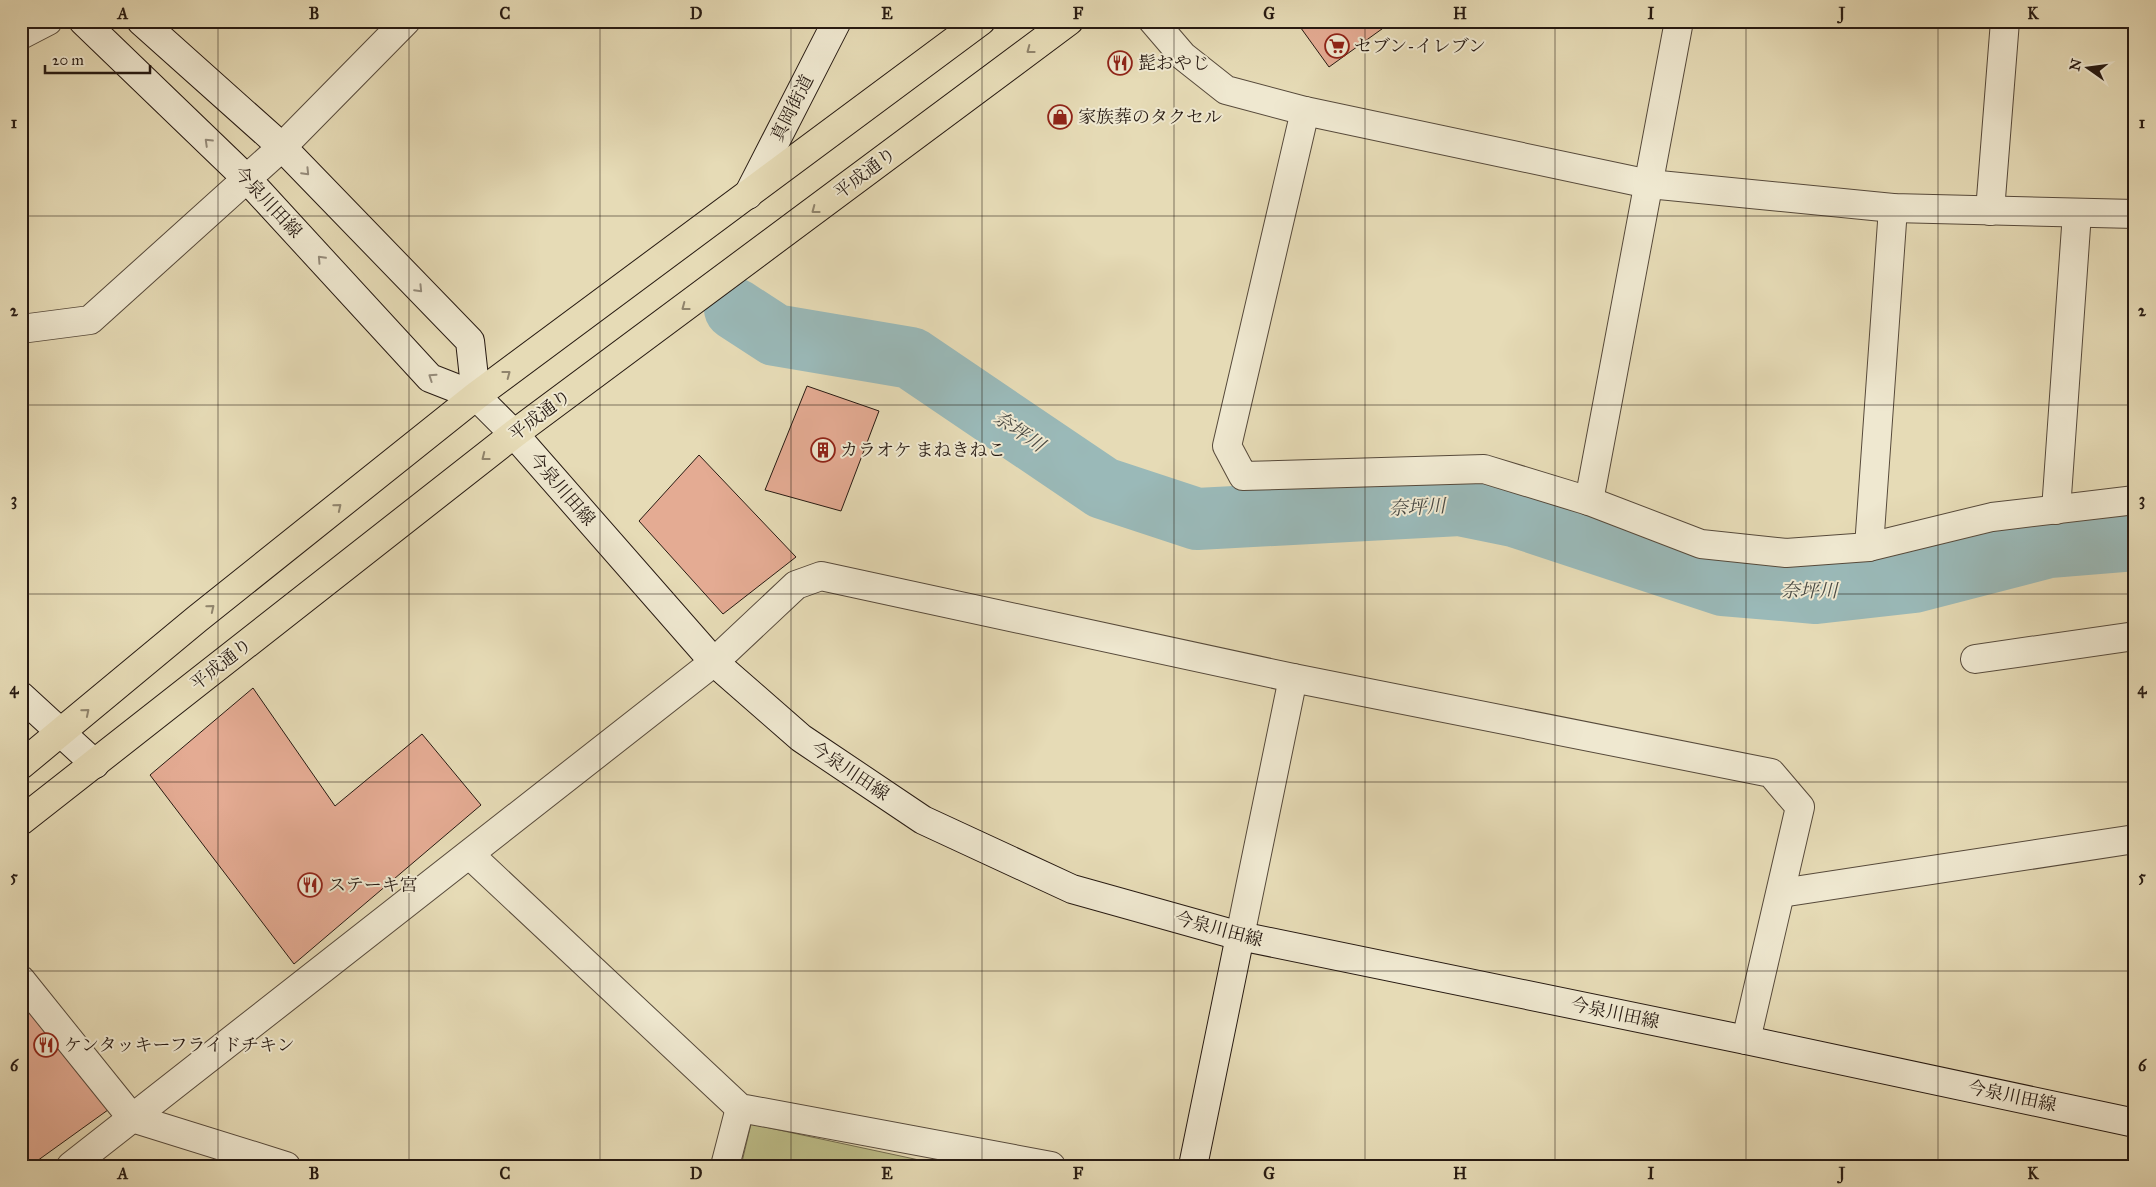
<svg xmlns="http://www.w3.org/2000/svg" width="2156" height="1187" font-family="'IM FELL Great Primer','Noto Serif JP',serif">
<rect width="100%" height="100%" fill="#e6dbb6"/>
<filter id="stains"><feTurbulence type="fractalNoise" baseFrequency=".004" numOctaves="4"/><feColorMatrix values="0 0 0 0 .2 0 0 0 0 .09 0 0 0 0 .02 0 0 0 .5 -.17"/></filter>
<radialGradient id="worn" r=".72"><stop offset=".6" stop-color="#630" stop-opacity="0"/><stop offset="1" stop-color="#630" stop-opacity=".3"/></radialGradient>
<!-- green -->
<polygon fill="#bdbe89" stroke="#726c4e" points="751,1124 947,1166 741,1166"/>
<g fill="none" stroke-linecap="round" stroke-linejoin="round">
<!-- river -->
<polyline stroke="#9ab9b8" stroke-width="62" points="735,309 775,335 911,358 1103,488 1197,519 1460,505 1514,516 1723,585 1816,593 1914,582 2049,547 2135,540"/>
</g>
<!-- building -->
<g fill="#e4ab93" stroke="#271a12">
<polygon points="1302,21 1393,21 1329,67 1298,24"/>
<polygon points="807,386 879,411 841,511 765,490"/>
<polygon points="699,455 796,557 723,614 639,521"/>
<polygon points="253,688 335,806 422,734 481,805 294,964 150,775"/>
<polygon points="21,988 119,1102 30,1166 21,1166"/>
</g>
<g fill="none" stroke-linecap="round" stroke-linejoin="round">
<!-- street casing -->
<g stroke="#574a3b" stroke-width="30">
<g id="street">
<polyline points="1153,21 1183,56 1226,90 1305,111 1649,184 1893,208 2135,214"/>
<polyline points="21,35 48,21"/>
<polyline points="1305,111 1227,446 1243,476 1484,469 1589,501 1701,544 1786,553 1869,547 1992,517 2135,500"/>
<polyline points="1990,211 2005,21"/>
<polyline points="21,329 90,320 282,147 406,21"/>
<polyline points="1589,501 1679,21"/>
<polyline points="2056,510 2077,213"/>
<polyline points="1869,547 1893,208"/>
<polyline points="1975,659 2135,636"/>
<polyline points="470,855 740,1108 1051,1166"/>
<polyline points="1781,893 2135,839"/>
<polyline points="1240,936 1293,678"/>
<polyline points="21,980 132,1118 286,1166"/>
<polyline points="71,1166 714,662 796,585 821,576 1293,678 1771,773 1800,807 1746,1040"/>
<polyline points="725,1166 740,1108"/>
</g>
</g>
<!-- secondary casing -->
<g stroke="#271a12" stroke-width="30">
<g id="secondary">
<polyline points="83,21 247,179 430,378 476,396 514,434 714,662 801,738 923,820 1072,889 1240,936 1746,1040 2135,1123"/>
<polyline points="141,21 282,147 470,341 476,396"/>
<polyline points="748,195 837,21"/>
<polyline points="21,696 95,764"/>
<polyline points="1193,1166 1240,936"/>
</g>
</g>
<!-- primary casing -->
<g stroke="#271a12" stroke-width="30">
<g id="primary">
<polyline points="21,765 197,619 476,396 981,21"/>
<polyline points="21,821 514,434 1069,21"/>
</g>
</g>
<!-- street -->
<use href="#street" stroke="#efe8d0" stroke-width="28"/>
<!-- secondary -->
<use href="#secondary" stroke="#efe8d0" stroke-width="28"/>
<!-- primary -->
<use href="#primary" stroke="#e6dbb6" stroke-width="28"/>
</g>
<!-- one-way arrows -->
<defs><path id="oneway-chevron" d="M-2-3.5L2.5 0L-2 3.5" fill="none" stroke-width="1.6" stroke-linecap="round" stroke-linejoin="round" transform="scale(1.25)"/></defs>
<g stroke="#90846c">
<use href="#oneway-chevron" transform="translate(1030 50) rotate(143)"/>
<use href="#oneway-chevron" transform="translate(815 210) rotate(143)"/>
<use href="#oneway-chevron" transform="translate(685 307) rotate(143)"/>
<use href="#oneway-chevron" transform="translate(507 374) rotate(-37)"/>
<use href="#oneway-chevron" transform="translate(485 457) rotate(142)"/>
<use href="#oneway-chevron" transform="translate(338 507) rotate(-39)"/>
<use href="#oneway-chevron" transform="translate(211 608) rotate(-39)"/>
<use href="#oneway-chevron" transform="translate(86 712) rotate(-40)"/>
</g>
<g stroke="#958b7a">
<use href="#oneway-chevron" transform="translate(208 142) rotate(-136)"/>
<use href="#oneway-chevron" transform="translate(306 172) rotate(46)"/>
<use href="#oneway-chevron" transform="translate(321 259) rotate(-133)"/>
<use href="#oneway-chevron" transform="translate(419 289) rotate(46)"/>
<use href="#oneway-chevron" transform="translate(432 377) rotate(-146)"/>
</g>
<!-- grid -->
<path fill="none" stroke="#271a12" stroke-width="1" stroke-opacity="0.55" d="M218 21V1166M409 21V1166M600 21V1166M791 21V1166M982 21V1166M1174 21V1166M1365 21V1166M1555 21V1166M1746 21V1166M1938 21V1166M21 216H2135M21 405H2135M21 594H2135M21 782H2135M21 971H2135"/>
<!-- icons -->
<defs>
<g id="supermarket-ring" transform="scale(1.25)"><circle r="9.5" fill="#efe8d0" stroke="#8f2418" stroke-width="1.5"/><path d="M-6-5.5h2.5l.6 2H6L4.5 2H-2.5L-4.4-4H-6ZM-1.5 3.2a1.3 1.3 0 1 0 .1 0ZM3 3.2a1.3 1.3 0 1 0 .1 0Z" fill="#8f2418"/></g>
<g id="restaurant-ring" transform="scale(1.25)"><circle r="9.5" fill="#efe8d0" stroke="#8f2418" stroke-width="1.5"/><path d="M-5-6h1v4h1v-4h1v4h1v-4h1v5L-1.5 .5V6h-2V.5L-5-1ZM5-6V6H3V1.5H1.5Q1.5-4 5-6Z" fill="#8f2418"/></g>
<g id="shop-ring" transform="scale(1.25)"><circle r="9.5" fill="#efe8d0" stroke="#8f2418" stroke-width="1.5"/><path d="M-5-2.5h2.3a2.7 3.5 0 0 1 5.4 0H5L5.5 6h-11ZM-1.5-2.5h3a1.5 2.3 0 0 0-3 0Z" fill="#8f2418"/></g>
<g id="building-ring" transform="scale(1.25)"><circle r="9.5" fill="#efe8d0" stroke="#8f2418" stroke-width="1.5"/><path d="M-4-6H4V6H1V3H-1V6H-4ZM-2.5-4.3h1.7v1.8h-1.7ZM.8-4.3h1.7v1.8H.8ZM-2.5-1h1.7V.8h-1.7ZM.8-1h1.7V.8H.8Z" fill="#8f2418"/></g>
</defs>
<g fill-rule="evenodd">
<use href="#supermarket-ring" x="1337" y="46"/>
<use href="#restaurant-ring" x="1120" y="63"/>
<use href="#shop-ring" x="1060" y="117"/>
<use href="#building-ring" x="823" y="450"/>
<use href="#restaurant-ring" x="310" y="885"/>
<use href="#restaurant-ring" x="46" y="1045"/>
</g>
<g text-anchor="middle" dominant-baseline="central" stroke-width="4" stroke-linejoin="round" paint-order="stroke">
<!-- poi labels -->
<g font-size="18" fill="#271a12" stroke="#efe8d0" text-anchor="start">
<text x="1354" y="46">セブン-イレブン</text>
<text x="1138" y="63">髭おやじ</text>
<text x="1078" y="117">家族葬のタクセル</text>
<text x="840" y="450">カラオケ まねきねこ</text>
<text x="328" y="885">ステーキ宮</text>
<text x="64" y="1045">ケンタッキーフライドチキン</text>
</g>
<!-- street labels -->
<g font-size="18" fill="#271a12" stroke="#efe8d0">
<text transform="translate(792 108) rotate(-63)">真岡街道</text>
<text transform="translate(865 173) rotate(-37)">平成通り</text>
<text transform="translate(268 202) rotate(47)">今泉川田線</text>
<text transform="translate(540 415) rotate(-37)">平成通り</text>
<text transform="translate(562 489) rotate(49)">今泉川田線</text>
<text transform="translate(221 664) rotate(-38)">平成通り</text>
<text transform="translate(850 771) rotate(34)">今泉川田線</text>
<text transform="translate(1219 929) rotate(15)">今泉川田線</text>
<text transform="translate(1615 1013) rotate(12)">今泉川田線</text>
<text transform="translate(2012 1096) rotate(12)">今泉川田線</text>
</g>
<!-- water labels -->
<g font-size="19" font-style="italic" fill="#4a4a44" stroke="#efe8d0">
<text transform="translate(1019 431) rotate(34)">奈坪川</text>
<text transform="translate(1417 507) rotate(-3)">奈坪川</text>
<text x="1809" y="590">奈坪川</text>
</g>
</g>
<!-- margin -->
<rect width="2156" height="1187" fill="none" stroke="#e6dbb6" stroke-width="55"/>
<!-- north arrow -->
<g transform="translate(2088 68) rotate(284)" stroke="#efe8d0" stroke-width="4" paint-order="stroke">
<path d="M0-4L9 19L0 12L-9 19Z" fill="#271a12"/>
<text y="-8" font-size="14" font-weight="bold" text-anchor="middle" fill="#271a12">N</text>
</g>
<!-- scale -->
<path d="M45 65v8h105v-8" fill="none" stroke="#271a12" stroke-width="2.5"/>
<text x="52" y="65" font-size="15" fill="#271a12" stroke="#efe8d0" stroke-width="4" paint-order="stroke">20 m</text>
<rect x="28" y="28" width="2100" height="1132" fill="none" stroke="#271a12" stroke-width="2"/>
<g font-size="16" text-anchor="middle" font-weight="bold" fill="#271a12">
<text x="123" y="19">A</text>
<text x="314" y="19">B</text>
<text x="505" y="19">C</text>
<text x="696" y="19">D</text>
<text x="887" y="19">E</text>
<text x="1078" y="19">F</text>
<text x="1269" y="19">G</text>
<text x="1460" y="19">H</text>
<text x="1651" y="19">I</text>
<text x="1842" y="19">J</text>
<text x="2033" y="19">K</text>
<text x="14" y="128">1</text>
<text x="2142" y="128">1</text>
<text x="14" y="316">2</text>
<text x="2142" y="316">2</text>
<text x="14" y="505">3</text>
<text x="2142" y="505">3</text>
<text x="14" y="694">4</text>
<text x="2142" y="694">4</text>
<text x="14" y="882">5</text>
<text x="2142" y="882">5</text>
<text x="14" y="1071">6</text>
<text x="2142" y="1071">6</text>
<text x="123" y="1179">A</text>
<text x="314" y="1179">B</text>
<text x="505" y="1179">C</text>
<text x="696" y="1179">D</text>
<text x="887" y="1179">E</text>
<text x="1078" y="1179">F</text>
<text x="1269" y="1179">G</text>
<text x="1460" y="1179">H</text>
<text x="1651" y="1179">I</text>
<text x="1842" y="1179">J</text>
<text x="2033" y="1179">K</text>
</g>
<rect width="100%" height="100%" filter="url(#stains)"/>
<rect width="100%" height="100%" fill="url(#worn)"/>
</svg>
